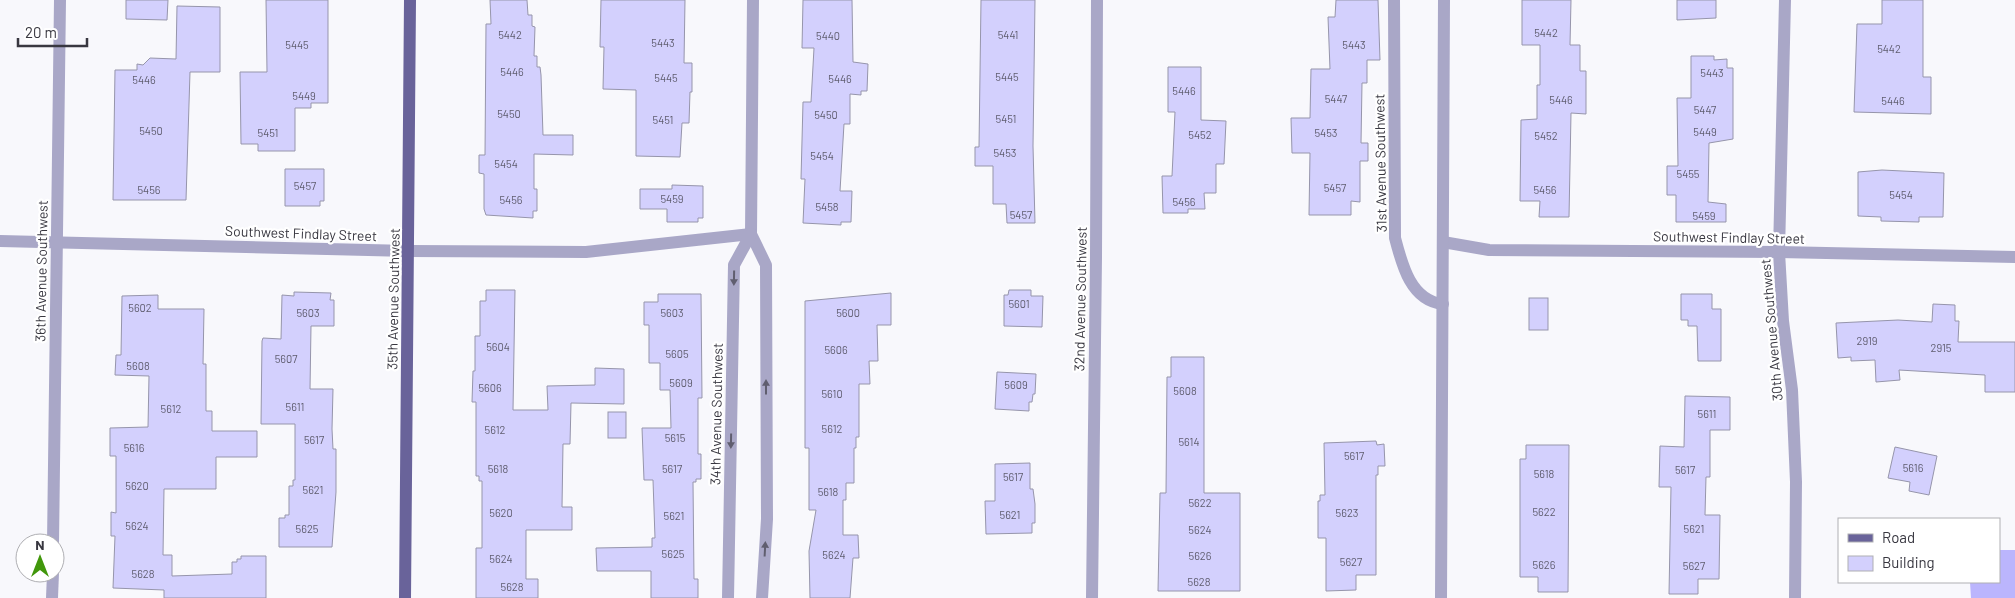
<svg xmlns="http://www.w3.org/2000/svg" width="2015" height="598" font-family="Barlow,sans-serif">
<rect width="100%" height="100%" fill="#f8f8fc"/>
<!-- forest -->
<polygon fill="#bbb5fd" points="1999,550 2015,550 2015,598 1971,598 1970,582 1999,582"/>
<!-- building -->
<g fill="#d3d0fd" stroke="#9695ab">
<polygon points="126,0 168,0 167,20 126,19"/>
<polygon points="266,0 328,0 328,103 311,103 311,108 295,108 295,151 258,151 258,144 241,144 240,72 267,72"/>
<polygon points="490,0 527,0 528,15 532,15 532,26 535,27 534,56 537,56 537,67 540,67 541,75 543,135 573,135 573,155 534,154 534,189 537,189 537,211 533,211 533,218 486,215 484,209 484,174 479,173 479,155 485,155 486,24 491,24"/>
<polygon points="601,0 685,0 684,63 692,63 692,92 690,92 689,123 682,123 680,157 636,156 636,90 603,89 604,47 600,47"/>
<polygon points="803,0 852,0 853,62 868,64 867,91 861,91 861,95 850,94 850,124 844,124 840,191 852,191 851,222 841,222 841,225 803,223 805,179 801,179 803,102 811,102 814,48 802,48"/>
<polygon points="981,0 1035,0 1033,146 1035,223 1007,223 1006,204 993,204 993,166 975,166 975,147 979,147"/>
<polygon points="1336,0 1378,0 1380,60 1367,60 1367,83 1362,83 1361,143 1368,143 1368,161 1360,161 1360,202 1351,201 1351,215 1309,215 1310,153 1292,153 1291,118 1310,118 1311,69 1330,69 1328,17 1335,17"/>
<polygon points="1522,0 1571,0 1570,45 1580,45 1580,71 1586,71 1586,114 1571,113 1569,217 1539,217 1540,201 1520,201 1521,120 1537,119 1537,85 1540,85 1540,45 1522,45"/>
<polygon points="1677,0 1716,0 1716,18 1677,20"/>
<polygon points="1882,0 1923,0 1923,77 1931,77 1931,114 1854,112 1857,24 1882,24"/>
<polygon points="177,6 220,7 220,72 190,72 186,200 113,200 115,70 137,70 137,64 143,65 150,58 176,59"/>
<polygon points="1691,56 1714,56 1714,60 1727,59 1727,68 1733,68 1733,139 1709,143 1708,202 1726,204 1726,222 1676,222 1676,195 1667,195 1667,166 1678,166 1677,98 1691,98"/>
<polygon points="1168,67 1201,67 1201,120 1226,121 1224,164 1216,164 1216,193 1204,193 1205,209 1188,209 1188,213 1163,213 1162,176 1172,176 1175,112 1168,112"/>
<polygon points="285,169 324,169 324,201 320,201 320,206 285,206"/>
<polygon points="1882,170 1944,173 1943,217 1919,217 1919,222 1881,221 1881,217 1858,216 1858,172"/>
<polygon points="672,185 703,186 703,218 698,218 698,222 667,222 667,209 640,209 640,189 672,189"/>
<polygon points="486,290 515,290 513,410 548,410 547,386 595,385 595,368 624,369 624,404 571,403 570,444 563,444 562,507 572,507 572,530 526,530 526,579 538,579 538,598 476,598 476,548 482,548 482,481 479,481 479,476 476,476 476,402 472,402 473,371 475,371 475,336 480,336 480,301 486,301"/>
<polygon points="1009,290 1031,290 1031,296 1043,296 1042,327 1004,326 1004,295 1008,295"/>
<polygon points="294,292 331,293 330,300 334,300 334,326 311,326 310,389 333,389 332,429 333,449 336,449 336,492 332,547 279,547 279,518 285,518 285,515 289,515 289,486 293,486 293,480 295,480 295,424 261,424 262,341 263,338 281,339 282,295 294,296"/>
<polygon points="891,293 891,325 877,325 878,361 869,361 870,384 859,384 859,437 856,437 856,448 854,448 854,483 846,483 846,500 843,500 843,535 858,535 859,558 853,558 850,598 810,598 809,551 816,510 809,510 809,448 805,448 805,301"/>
<polygon points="658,294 701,294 702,398 698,398 698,454 701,454 701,479 696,479 696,482 693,482 694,579 698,579 698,598 651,598 651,571 597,571 596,548 652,547 652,538 655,538 653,480 644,480 642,428 671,428 670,390 660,390 660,363 649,363 649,325 644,325 644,302 658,302"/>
<polygon points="1681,294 1712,294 1712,309 1721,309 1721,361 1698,361 1697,326 1688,326 1688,320 1681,320"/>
<polygon points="158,295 158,309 204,309 203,364 206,364 206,411 212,411 212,431 257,431 257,457 216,457 216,489 164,489 163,555 172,555 172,576 232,574 232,562 237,562 237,559 241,559 241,556 266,556 266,598 164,598 164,590 113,588 115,536 111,536 111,512 116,513 116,456 110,456 110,428 148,427 149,376 115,375 116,355 121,355 122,296"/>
<rect x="1529" y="298" width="19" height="32"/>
<polygon points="1933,304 1955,305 1955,321 1959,321 1958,342 2015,342 2015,392 1985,392 1985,375 1899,370 1900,380 1876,382 1875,360 1851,361 1851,357 1838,358 1836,323 1898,320 1932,322"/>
<polygon points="1171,357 1204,357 1204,493 1240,493 1240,591 1158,591 1160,493 1166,493 1167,377 1171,377"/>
<polygon points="997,372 1036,374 1035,394 1033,394 1032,402 1029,402 1029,411 995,409"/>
<polygon points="1685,396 1730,397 1730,430 1710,430 1710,477 1706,477 1705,515 1720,515 1719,579 1698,579 1698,594 1669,594 1671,487 1659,487 1660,446 1684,447"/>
<rect x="608" y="412" width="18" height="26"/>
<polygon points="1376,441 1377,445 1384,444 1385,466 1378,466 1378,475 1376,475 1376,575 1356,575 1356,590 1326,591 1326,538 1318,538 1318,501 1320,501 1320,495 1325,495 1324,443"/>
<polygon points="1526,445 1569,445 1568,592 1538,592 1538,577 1520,577 1520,459 1526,459"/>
<polygon points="1895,447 1937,456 1929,495 1909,491 1910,482 1888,478"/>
<polygon points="1030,463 1030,489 1033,489 1035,504 1035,523 1032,523 1032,533 986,534 985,501 995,501 995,464"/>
</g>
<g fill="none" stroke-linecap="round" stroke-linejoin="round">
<!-- minor -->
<g stroke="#a9a7c7" stroke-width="12">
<polyline points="753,0 751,234 766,265 767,519 762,598"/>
<path d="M1394 0 1395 238C1402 265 1411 301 1443 304"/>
<polyline points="1785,0 1779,252 1783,321 1792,390 1796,482 1795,598"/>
<polyline points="0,241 409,251 586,252 751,234"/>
<polyline points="1443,242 1489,250 1779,252 2015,257"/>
<polyline points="53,543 60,0"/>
<polyline points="52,598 53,573"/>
<polyline points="728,598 734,265 751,234"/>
<polyline points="1092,598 1096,257 1097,0"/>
<polyline points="1441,598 1444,0"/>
</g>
<!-- major -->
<polyline stroke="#69639a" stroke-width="12" points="405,598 410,0"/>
</g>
<!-- one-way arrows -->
<defs><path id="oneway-solid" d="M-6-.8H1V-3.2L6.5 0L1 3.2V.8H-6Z" transform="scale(1.25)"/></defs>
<g fill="#605e6f">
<use href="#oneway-solid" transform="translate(734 278) rotate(91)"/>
<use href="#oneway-solid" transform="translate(766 387) rotate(-90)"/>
<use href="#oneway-solid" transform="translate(731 441) rotate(91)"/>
<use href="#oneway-solid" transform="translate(765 549) rotate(-87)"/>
</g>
<g text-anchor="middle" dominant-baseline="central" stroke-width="4.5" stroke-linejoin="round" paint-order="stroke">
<!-- number labels -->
<g font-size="11" fill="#5f5d6f">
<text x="1546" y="32">5442</text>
<text x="510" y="34">5442</text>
<text x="1008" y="34">5441</text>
<text x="828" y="35">5440</text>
<text x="663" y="42">5443</text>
<text x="297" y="44">5445</text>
<text x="1354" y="44">5443</text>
<text x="1889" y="48">5442</text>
<text x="512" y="71">5446</text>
<text x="1712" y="72">5443</text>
<text x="1007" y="76">5445</text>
<text x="666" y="77">5445</text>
<text x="840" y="78">5446</text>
<text x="144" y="79">5446</text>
<text x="1184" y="90">5446</text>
<text x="304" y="95">5449</text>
<text x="1336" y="98">5447</text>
<text x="1561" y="99">5446</text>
<text x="1893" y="100">5446</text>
<text x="1705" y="109">5447</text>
<text x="509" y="113">5450</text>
<text x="826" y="114">5450</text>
<text x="1006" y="118">5451</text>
<text x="663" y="119">5451</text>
<text x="151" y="130">5450</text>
<text x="1705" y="131">5449</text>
<text x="268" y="132">5451</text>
<text x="1326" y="132">5453</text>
<text x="1200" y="134">5452</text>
<text x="1546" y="135">5452</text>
<text x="1005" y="152">5453</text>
<text x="822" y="155">5454</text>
<text x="506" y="163">5454</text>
<text x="1688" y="173">5455</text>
<text x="305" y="185">5457</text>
<text x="1335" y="187">5457</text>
<text x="149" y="189">5456</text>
<text x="1545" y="189">5456</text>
<text x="1901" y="194">5454</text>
<text x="672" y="198">5459</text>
<text x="511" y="199">5456</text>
<text x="1184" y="201">5456</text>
<text x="827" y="206">5458</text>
<text x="1021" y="214">5457</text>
<text x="1704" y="215">5459</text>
<text x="1019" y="303">5601</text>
<text x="140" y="307">5602</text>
<text x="308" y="312">5603</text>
<text x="672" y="312">5603</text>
<text x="848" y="312">5600</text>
<text x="1867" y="340">2919</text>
<text x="498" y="346">5604</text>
<text x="1941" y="347">2915</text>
<text x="836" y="349">5606</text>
<text x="677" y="353">5605</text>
<text x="286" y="358">5607</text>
<text x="138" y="365">5608</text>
<text x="681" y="382">5609</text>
<text x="1016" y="384">5609</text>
<text x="490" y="387">5606</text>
<text x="1185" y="390">5608</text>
<text x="832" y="393">5610</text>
<text x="295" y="406">5611</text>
<text x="171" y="408">5612</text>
<text x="1707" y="413">5611</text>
<text x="832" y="428">5612</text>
<text x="495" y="429">5612</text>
<text x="675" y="437">5615</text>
<text x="314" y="439">5617</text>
<text x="1189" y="441">5614</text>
<text x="134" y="447">5616</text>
<text x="1354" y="455">5617</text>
<text x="1913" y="467">5616</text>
<text x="498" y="468">5618</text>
<text x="672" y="468">5617</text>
<text x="1685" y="469">5617</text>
<text x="1544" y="473">5618</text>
<text x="1013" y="476">5617</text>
<text x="137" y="485">5620</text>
<text x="313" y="489">5621</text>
<text x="828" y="491">5618</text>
<text x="1200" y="502">5622</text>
<text x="1544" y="511">5622</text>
<text x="501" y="512">5620</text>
<text x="1347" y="512">5623</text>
<text x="1010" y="514">5621</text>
<text x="674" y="515">5621</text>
<text x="137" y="525">5624</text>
<text x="307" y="528">5625</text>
<text x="1694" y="528">5621</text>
<text x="1200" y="529">5624</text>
<text x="673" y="553">5625</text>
<text x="834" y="554">5624</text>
<text x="1200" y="555">5626</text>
<text x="501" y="558">5624</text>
<text x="1351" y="561">5627</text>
<text x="1544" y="564">5626</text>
<text x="1694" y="565">5627</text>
<text x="143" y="573">5628</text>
<text x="1199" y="581">5628</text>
<text x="512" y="586">5628</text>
</g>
<!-- street labels -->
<g font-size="14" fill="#383740" stroke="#fff">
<text transform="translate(1380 163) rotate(-91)">31st Avenue Southwest</text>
<text transform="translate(301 233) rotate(2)">Southwest Findlay Street</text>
<text transform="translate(1729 237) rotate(1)">Southwest Findlay Street</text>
<text transform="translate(41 271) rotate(-89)">36th Avenue Southwest</text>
<text transform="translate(393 299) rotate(-89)">35th Avenue Southwest</text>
<text transform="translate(1080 299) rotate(-89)">32nd Avenue Southwest</text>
<text transform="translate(1771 330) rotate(-95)">30th Avenue Southwest</text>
<text transform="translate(716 414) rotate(-89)">34th Avenue Southwest</text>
</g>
</g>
<!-- legend -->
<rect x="1838" y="518" width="162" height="65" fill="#ffffff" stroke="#afafb3"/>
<rect x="1848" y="534" width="25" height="8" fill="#69639a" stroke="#afafb3"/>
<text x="1882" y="543" font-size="15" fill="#383740">Road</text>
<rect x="1848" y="556" width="25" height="15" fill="#d3d0fd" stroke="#afafb3"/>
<text x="1882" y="568" font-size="15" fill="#383740">Building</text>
<!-- north arrow -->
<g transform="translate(40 558)"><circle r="24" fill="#ffffff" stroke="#afafb3"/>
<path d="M0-4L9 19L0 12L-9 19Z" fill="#41970b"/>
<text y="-8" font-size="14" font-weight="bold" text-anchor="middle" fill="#383740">N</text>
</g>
<!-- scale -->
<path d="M18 38v8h69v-8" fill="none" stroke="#383740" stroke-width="2.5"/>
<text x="25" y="38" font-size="15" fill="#383740" stroke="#ffffff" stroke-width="4" paint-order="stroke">20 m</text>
</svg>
